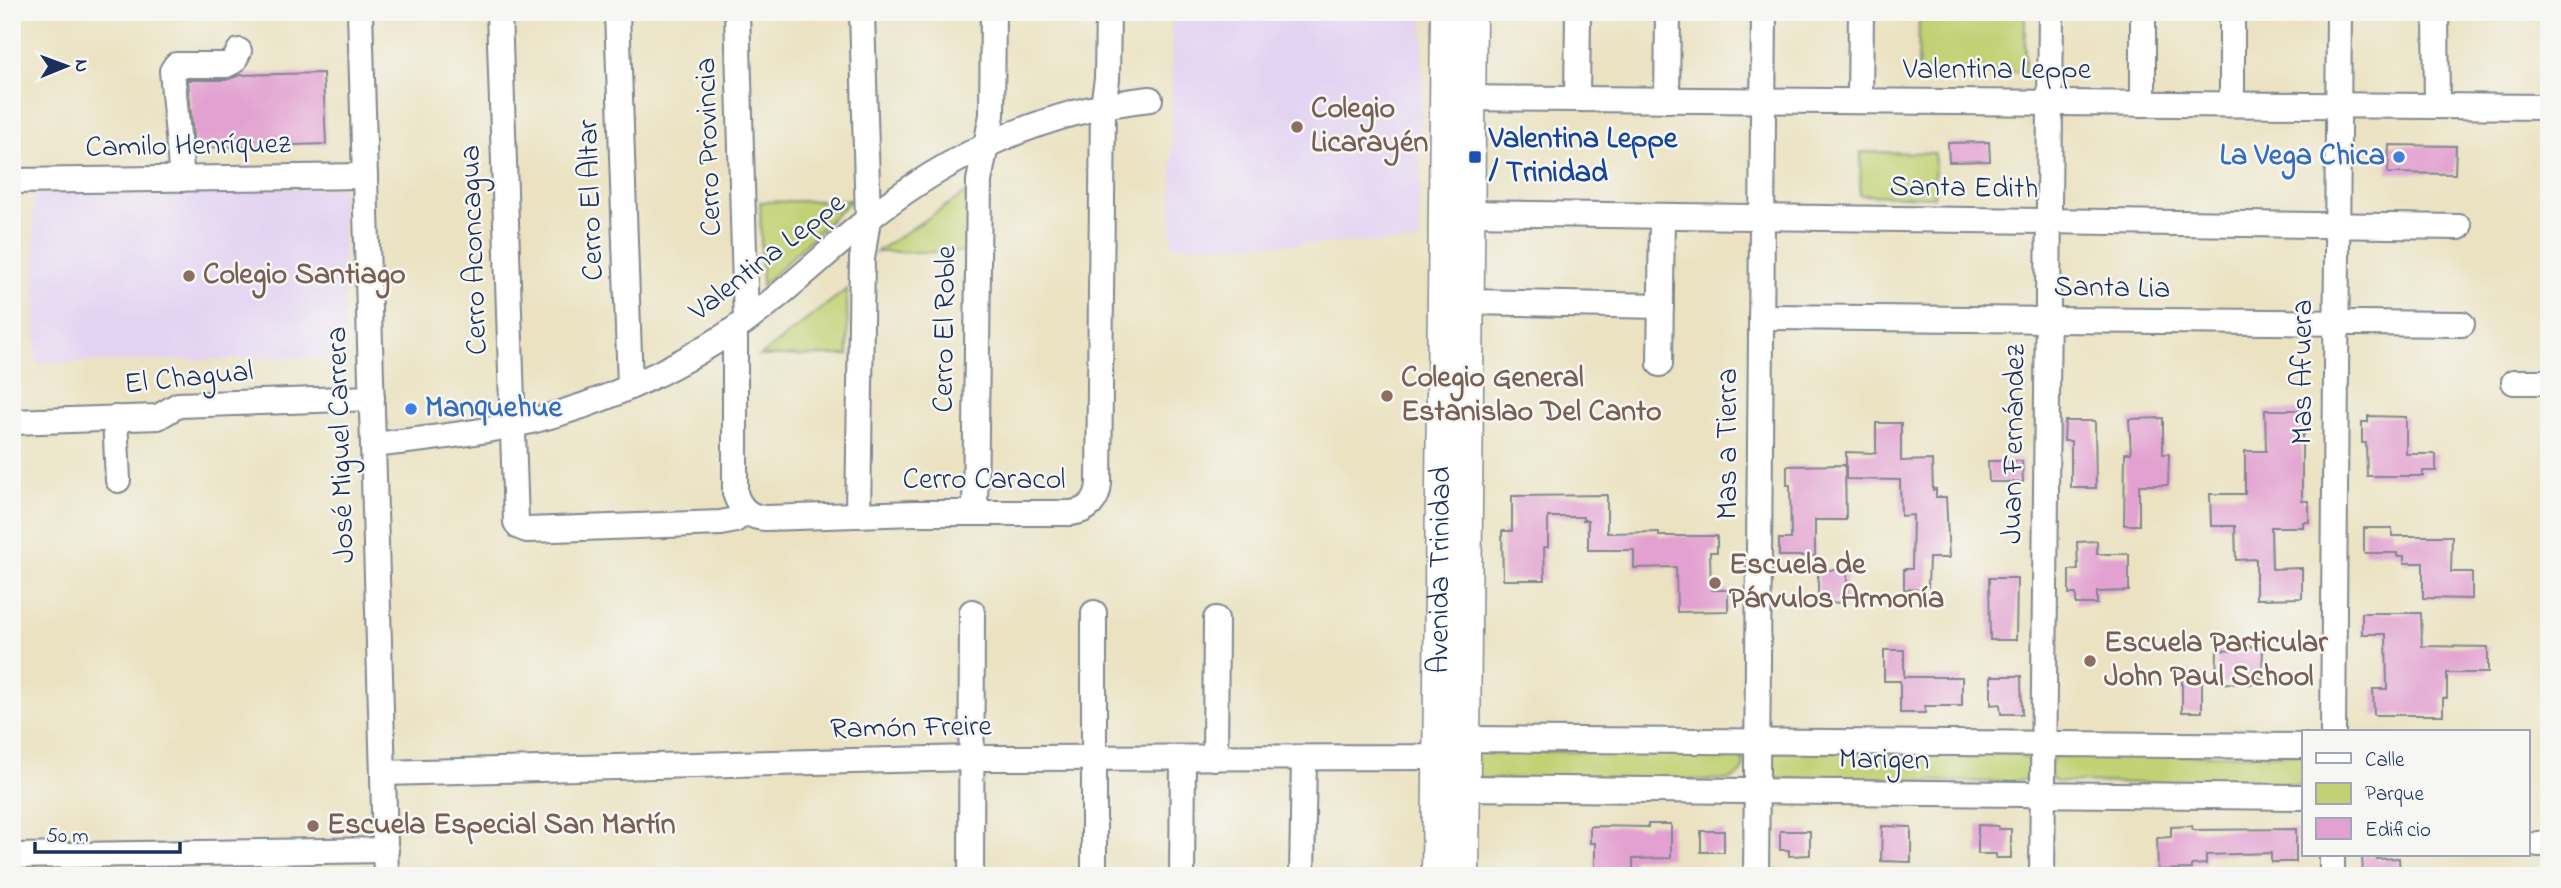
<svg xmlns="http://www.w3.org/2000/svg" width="2561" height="888" font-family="'Indie Flower',sans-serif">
<rect width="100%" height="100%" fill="#f6f6f2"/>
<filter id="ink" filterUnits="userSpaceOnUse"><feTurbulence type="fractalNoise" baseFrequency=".0143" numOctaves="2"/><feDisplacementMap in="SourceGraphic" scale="14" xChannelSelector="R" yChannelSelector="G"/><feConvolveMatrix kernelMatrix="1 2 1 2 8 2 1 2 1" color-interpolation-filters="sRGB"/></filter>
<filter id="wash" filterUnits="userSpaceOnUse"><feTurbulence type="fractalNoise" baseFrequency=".00686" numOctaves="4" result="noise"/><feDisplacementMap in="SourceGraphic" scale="28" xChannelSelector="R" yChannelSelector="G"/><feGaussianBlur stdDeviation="1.57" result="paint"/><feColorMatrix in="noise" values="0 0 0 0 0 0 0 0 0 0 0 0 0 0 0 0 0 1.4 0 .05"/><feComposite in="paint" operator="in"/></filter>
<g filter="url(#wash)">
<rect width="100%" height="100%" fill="#eae2c1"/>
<!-- built -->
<g fill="#e3d3f2">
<polygon points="1172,12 1424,12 1419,242 1172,246"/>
<polygon points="342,188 345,357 36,363 33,194"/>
</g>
<!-- green -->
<g fill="#c1d173" stroke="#6e8068" stroke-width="2">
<polygon points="1919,12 2025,12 2025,72 1918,71"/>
<polygon points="1861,152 1935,153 1934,197 1860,195"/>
<polygon points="972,189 970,252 876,252"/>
<polygon points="851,200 762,286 760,202"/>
<polygon points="847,289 848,355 760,356"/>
<polygon points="1731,751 1742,756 1744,767 1739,775 1730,780 1473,779 1473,752"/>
<polygon points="1771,751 2019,754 2029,761 2030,771 2024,780 2009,782 1772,779 1767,778 1762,759"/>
<polygon points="2304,754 2304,785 2057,782 2051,778 2049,763 2056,756"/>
</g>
<g id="blocks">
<!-- building -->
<g fill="#e2a1d0">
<polygon points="323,73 326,144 194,148 188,80 226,80 240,75"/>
<polygon points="1989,142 1990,161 1949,162 1948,143"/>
<polygon points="2389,145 2456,146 2455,174 2388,173"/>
<polygon points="2265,410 2304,410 2304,435 2302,435 2302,501 2309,501 2309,522 2303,522 2303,527 2271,527 2272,569 2302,568 2302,598 2256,599 2256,559 2236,560 2235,526 2211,526 2210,494 2245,494 2245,451 2266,451"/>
<polygon points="2368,416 2406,417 2406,454 2436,454 2436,471 2423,471 2423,476 2367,476 2366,443 2362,443 2362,422 2368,422"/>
<polygon points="2163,418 2163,454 2169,454 2168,485 2139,485 2139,525 2124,525 2125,453 2131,453 2129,419"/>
<polygon points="2065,421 2095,421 2096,488 2071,488 2071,441 2064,441"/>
<polygon points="1876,423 1901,423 1901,461 1932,460 1933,490 1936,489 1936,497 1946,497 1949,558 1929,558 1928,587 1923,587 1923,590 1904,589 1904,569 1912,569 1913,515 1901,516 1900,480 1846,479 1846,452 1876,453"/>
<polygon points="1988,461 2022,461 2023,482 1989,482"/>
<polygon points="1845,465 1846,520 1815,520 1815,556 1779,556 1779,539 1791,539 1790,485 1787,485 1787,466"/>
<polygon points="1607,495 1607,533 1659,532 1659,536 1717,536 1717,552 1710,552 1711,590 1728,590 1728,611 1677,612 1676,567 1634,568 1634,550 1588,550 1588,520 1583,520 1583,517 1548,517 1548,547 1544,547 1545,580 1503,580 1502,531 1512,531 1512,496"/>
<polygon points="2364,528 2392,528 2392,536 2452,536 2451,572 2472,572 2472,599 2423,598 2423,563 2404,563 2404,556 2397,556 2397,553 2364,553"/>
<polygon points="2097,541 2097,554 2129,554 2129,591 2097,592 2097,604 2076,604 2076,594 2069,594 2069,570 2078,570 2077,542"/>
<polygon points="1818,570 1847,570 1847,603 1818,602"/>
<polygon points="1989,578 2017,578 2016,640 1990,640"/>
<polygon points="2362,613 2421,613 2422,646 2488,647 2488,673 2447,673 2447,698 2443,698 2443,715 2374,715 2373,689 2387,689 2386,634 2362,634"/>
<polygon points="2237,646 2263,647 2262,678 2254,678 2253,684 2216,683 2217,650 2237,651"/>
<polygon points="1884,650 1904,650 1904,677 1962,677 1962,706 1925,706 1925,713 1900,713 1900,681 1884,681"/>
<rect x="2182" y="673" width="20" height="39"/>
<polygon points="1991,676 2021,676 2022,714 2001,714 2000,704 1991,705"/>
<polygon points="1648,824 1671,824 1671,858 1633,859 1633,872 1595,871 1595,843 1590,843 1590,826 1648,827"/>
<polygon points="1978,825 1998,826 1998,829 2011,829 2011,858 1996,858 1996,854 1978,854"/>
<polygon points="1882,826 1911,827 1911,862 1881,861"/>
<polygon points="2192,826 2193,830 2296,829 2296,862 2271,862 2271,853 2206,855 2206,864 2192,865 2192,869 2158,870 2157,838 2171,837 2171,827"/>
<rect x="1701" y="831" width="23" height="21"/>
<polygon points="1780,831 1810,831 1810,855 1789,856 1789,850 1780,850"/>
<polygon points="2362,855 2377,855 2377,859 2399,858 2400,876 2363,876"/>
</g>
</g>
</g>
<g filter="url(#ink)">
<use href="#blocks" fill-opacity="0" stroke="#828890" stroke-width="2"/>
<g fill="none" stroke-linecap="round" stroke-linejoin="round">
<!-- minor casing -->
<g stroke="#828890" stroke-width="28">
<g id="minor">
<polyline points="360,12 386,876"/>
<polyline points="499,12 516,522 519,527 527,530 721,523 735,520 745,512"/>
<polyline points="617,12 630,385"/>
<polyline points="737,12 746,321"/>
<polyline points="2436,12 2437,106"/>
<polyline points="1454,98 2549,107"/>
<polyline points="1577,99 1578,12"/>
<polyline points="1667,100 1668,12"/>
<polyline points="1860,101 1861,12"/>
<polyline points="2143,104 2143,12"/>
<polyline points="2232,104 2232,12"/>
<polyline points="182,179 172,71 176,65 226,65 234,61 239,51"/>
<polyline points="12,181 365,176"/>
<polyline points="1469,213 2459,227"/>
<polyline points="1468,302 1661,306"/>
<polyline points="1761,317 2462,324"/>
<path d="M735 329V493C740 509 750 518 767 518L915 513H1071C1088 511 1098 501 1099 483L1103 105 1107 79 1108 12"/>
<polyline points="1660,364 1662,216"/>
<polyline points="2514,382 2549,382"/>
<polyline points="115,418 118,480"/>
<polyline points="12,422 158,417 178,405 372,398"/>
<path d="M373 445C419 440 464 435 509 426 579 412 649 382 710 345 767 311 815 262 867 220 948 155 1046 110 1150 99"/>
<polyline points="975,513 979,181 992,115 993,12"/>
<polyline points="858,514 862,259 868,219 862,12"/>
<polyline points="2333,732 2339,12"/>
<polyline points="1215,758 1216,619"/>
<polyline points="383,773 971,758 1440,757 1464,739 2304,746"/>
<polyline points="1453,775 1464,788 2304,797"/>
<polyline points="2538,844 2549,844"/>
<polyline points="12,856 386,850"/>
<polyline points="971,876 972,612"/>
<polyline points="1094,876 1094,613"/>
<polyline points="1182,876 1183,758"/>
<polyline points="1302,876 1304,758"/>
<polyline points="1756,876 1764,12"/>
<polyline points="2042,876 2051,12"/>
<polyline points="2332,876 2332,855"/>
</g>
</g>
<!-- major casing -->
<g stroke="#828890" stroke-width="35">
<g id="major">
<path id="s1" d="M1438 876 1447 12"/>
<polyline points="1463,876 1470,12"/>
</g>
</g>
<!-- minor -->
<use href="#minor" stroke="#fff" stroke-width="24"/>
<!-- major -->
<use href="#major" stroke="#fff" stroke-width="32"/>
</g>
</g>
<!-- markers -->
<g fill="#8d6e63" stroke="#f6f6f2" stroke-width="2.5">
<circle cx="1297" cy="127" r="7"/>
<circle cx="189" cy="276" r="7"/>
<circle cx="1387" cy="396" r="7"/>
<circle cx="1715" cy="583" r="7"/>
<circle cx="2090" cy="661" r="7"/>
<circle cx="313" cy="826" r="7"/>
</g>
<rect fill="#1a4fb4" stroke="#f6f6f2" stroke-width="2.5" x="1468" y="150" width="14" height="14" rx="3.5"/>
<g fill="#3f7fe0" stroke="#f6f6f2" stroke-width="2.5">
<circle cx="2399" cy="157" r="7"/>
<circle cx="411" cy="409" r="7"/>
</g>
<g text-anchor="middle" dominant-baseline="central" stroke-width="5" stroke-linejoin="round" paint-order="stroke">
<!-- street labels -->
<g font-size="30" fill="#1b2f5e" stroke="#f6f6f2">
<text x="1997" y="71">Valentina Leppe</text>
<text transform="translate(188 147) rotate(-1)">Camilo Henríquez</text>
<text transform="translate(710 147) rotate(-92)">Cerro Provincia</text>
<text transform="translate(1964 189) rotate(1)">Santa Edith</text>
<text transform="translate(592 200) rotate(-92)">Cerro El Altar</text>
<text transform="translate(475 250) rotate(-92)">Cerro Aconcagua</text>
<text transform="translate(768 258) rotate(-38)">Valentina Leppe</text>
<text transform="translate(2112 289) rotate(1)">Santa Lia</text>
<text transform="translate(946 329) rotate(-89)">Cerro El Roble</text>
<text transform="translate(2304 372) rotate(-90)">Mas Afuera</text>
<text transform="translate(189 379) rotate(-6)">El Chagual</text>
<text transform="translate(1729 444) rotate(-90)">Mas a Tierra</text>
<text transform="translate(2015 444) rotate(-89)">Juan Fernández</text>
<text transform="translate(342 445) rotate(-92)">José Miguel Carrera</text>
<text x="984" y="481">Cerro Caracol</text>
<text stroke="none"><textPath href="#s1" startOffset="306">Avenida Trinidad</textPath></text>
<text transform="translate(911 729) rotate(-1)">Ramón Freire</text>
<text transform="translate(1884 761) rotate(1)">Marigen</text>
</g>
<!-- education labels -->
<g font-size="30" font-weight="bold" fill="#785e54" stroke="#f6f6f2" text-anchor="start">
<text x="1311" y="110">Colegio<tspan x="1311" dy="34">Licarayén</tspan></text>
<text x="203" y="276">Colegio Santiago</text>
<text x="1401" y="379">Colegio General<tspan x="1401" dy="34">Estanislao Del Canto</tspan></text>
<text x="1729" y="566">Escuela de<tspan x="1729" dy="34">Párvulos Armonía</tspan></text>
<text x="2104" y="644">Escuela Particular<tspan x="2104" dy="34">John Paul School</tspan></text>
<text x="327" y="826">Escuela Especial San Martín</text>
</g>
<!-- transit labels -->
<g font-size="30" font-weight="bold" fill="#164399" stroke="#f6f6f2" text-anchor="start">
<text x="1489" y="140">Valentina Leppe<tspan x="1489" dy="34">/ Trinidad</tspan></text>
</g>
<!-- shop labels -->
<g font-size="30" font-weight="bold" fill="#366cbe" stroke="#f6f6f2" text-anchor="end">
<text x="2385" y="157">La Vega Chica</text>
<text x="425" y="409" text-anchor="start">Manquehue</text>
</g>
</g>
<!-- margin -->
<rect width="2561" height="888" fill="none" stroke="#f6f6f2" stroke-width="42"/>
<!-- legend -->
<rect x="2302" y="730" width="228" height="126" fill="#f6f6f2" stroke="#9ea6b7" stroke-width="2"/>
<rect x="2316" y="753" width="35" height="10" fill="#ffffff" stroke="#9ea6b7" stroke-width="2"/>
<text x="2365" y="766" font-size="21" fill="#1b2f5e">Calle</text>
<rect x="2316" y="783" width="35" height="21" fill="#c1d173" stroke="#9ea6b7" stroke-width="2"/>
<text x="2365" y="800" font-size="21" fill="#1b2f5e">Parque</text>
<rect x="2316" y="818" width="35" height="21" fill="#e2a1d0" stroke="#9ea6b7" stroke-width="2"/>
<text x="2365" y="836" font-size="21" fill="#1b2f5e">Edificio</text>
<!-- north arrow -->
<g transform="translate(66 66) rotate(89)" stroke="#f6f6f2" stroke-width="5" paint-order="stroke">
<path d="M0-5L12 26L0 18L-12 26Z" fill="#1b2f5e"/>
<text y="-10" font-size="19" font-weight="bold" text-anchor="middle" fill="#1b2f5e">N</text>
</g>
<!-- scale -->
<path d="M35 842v10h145v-10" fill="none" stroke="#1b2f5e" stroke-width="3.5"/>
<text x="46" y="842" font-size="21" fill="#1b2f5e" stroke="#f6f6f2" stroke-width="5" paint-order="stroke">50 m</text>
</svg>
